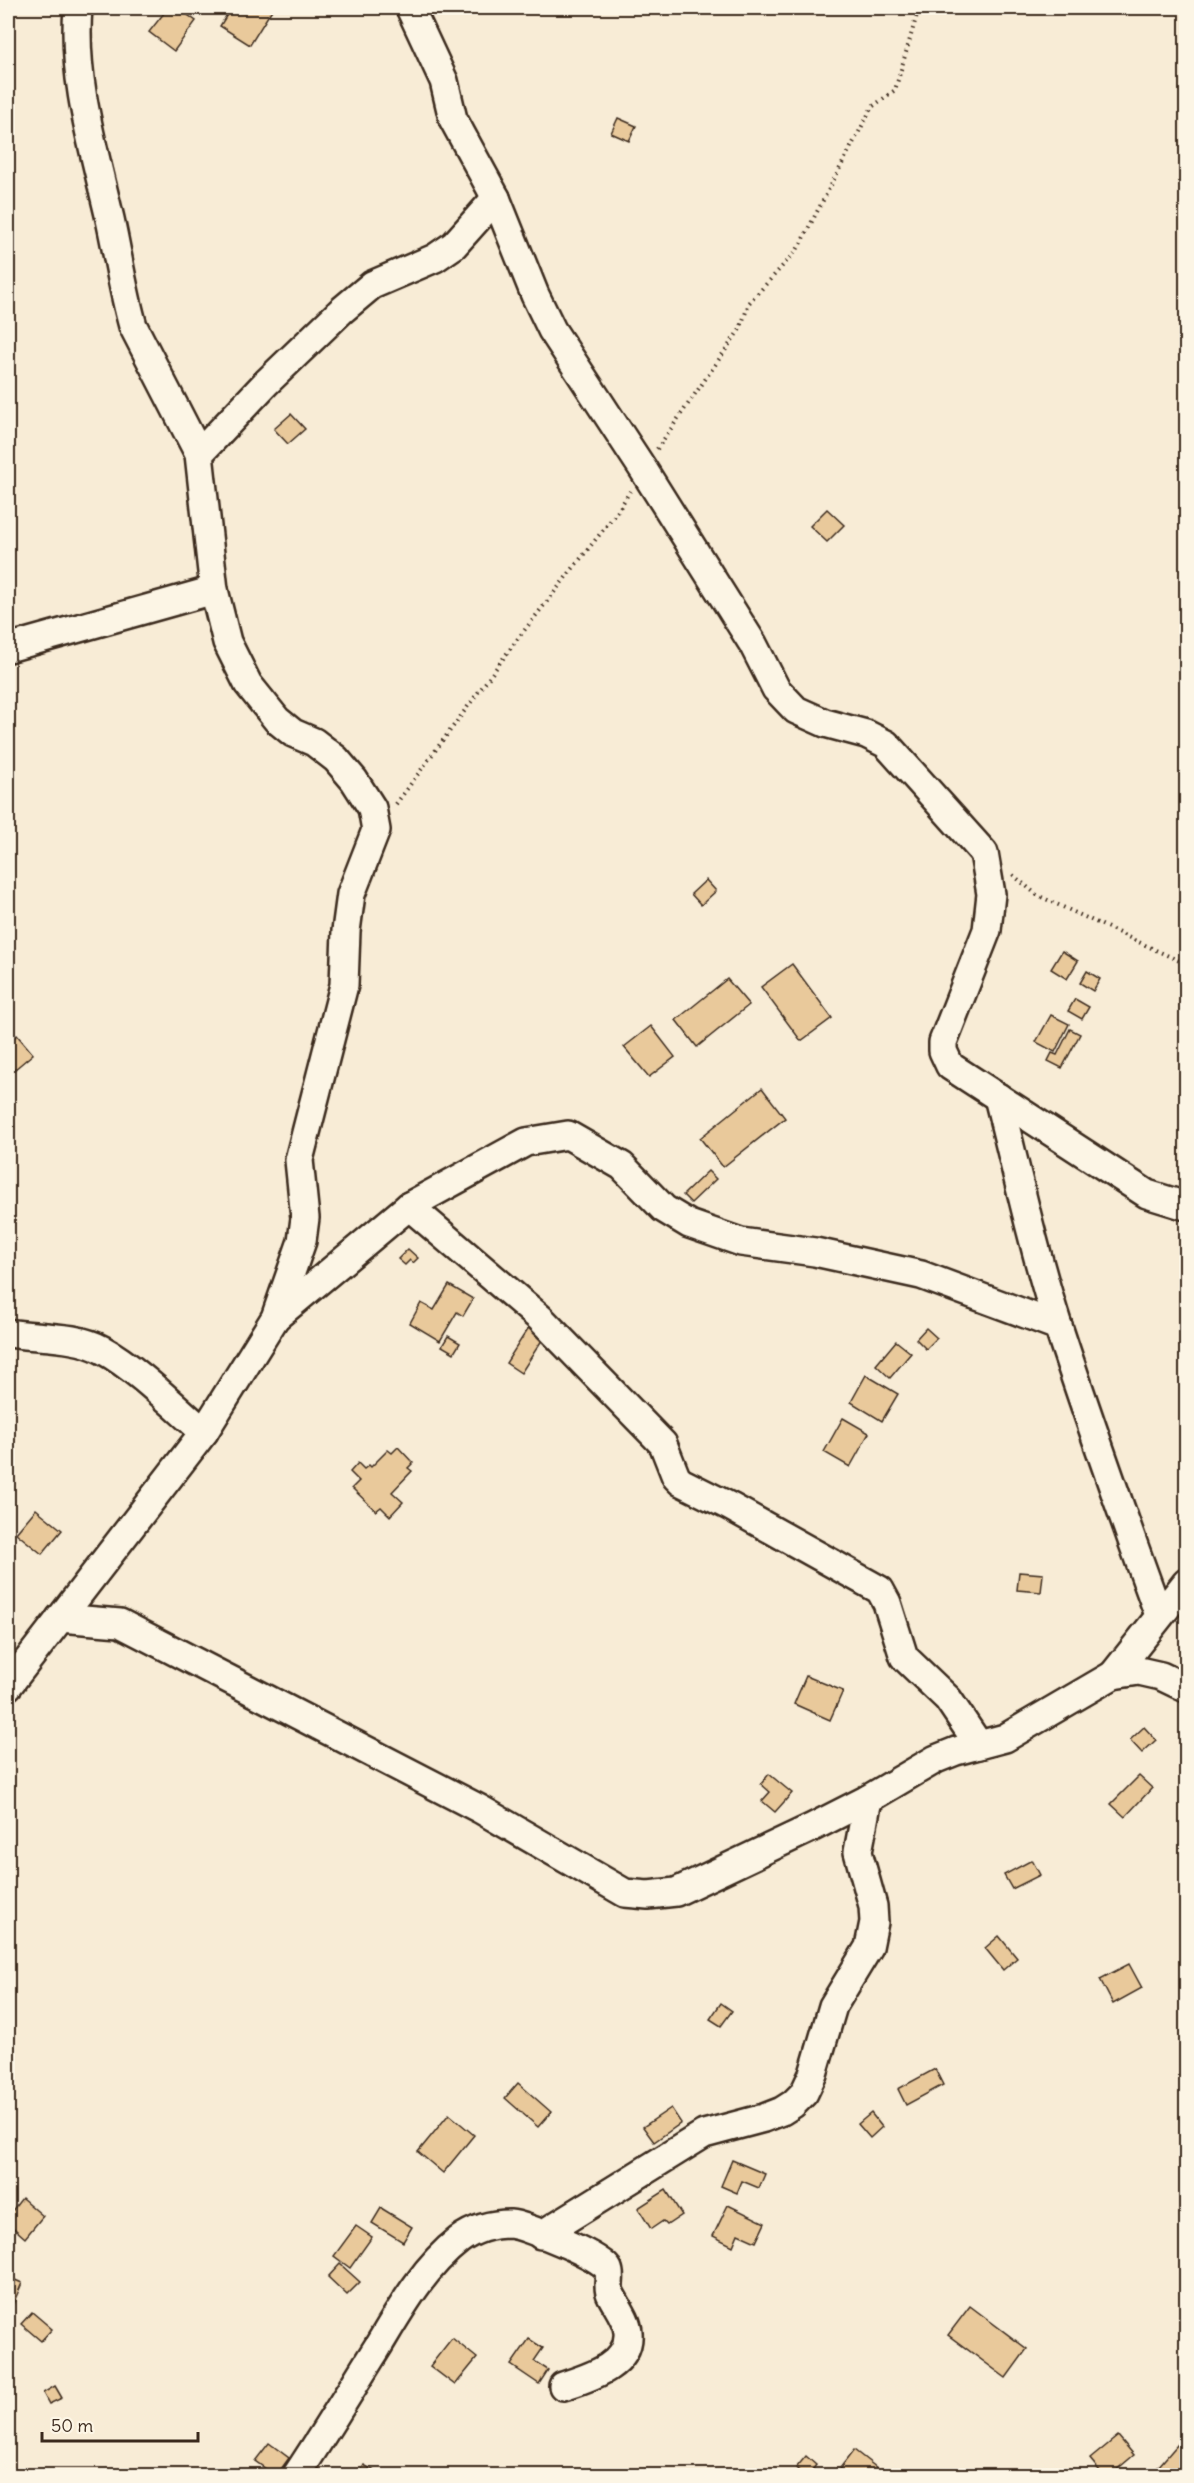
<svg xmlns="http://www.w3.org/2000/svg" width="1194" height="2483" font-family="Delius,sans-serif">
<rect width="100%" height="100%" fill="#f8ecd6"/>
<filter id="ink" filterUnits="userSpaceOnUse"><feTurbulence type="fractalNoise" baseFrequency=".0167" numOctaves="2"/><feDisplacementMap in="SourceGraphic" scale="12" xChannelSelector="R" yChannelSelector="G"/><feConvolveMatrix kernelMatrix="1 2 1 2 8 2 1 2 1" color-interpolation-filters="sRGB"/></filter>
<g filter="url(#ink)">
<!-- building -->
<g fill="#e9c99b" stroke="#3b2a1e" stroke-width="1.5">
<polygon points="168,8 178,8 196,21 174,51 149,32"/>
<polygon points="231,8 273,8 250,45 220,26"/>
<polygon points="618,118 636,126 629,141 611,133"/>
<polygon points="291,414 305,429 288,444 274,429"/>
<polygon points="827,509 844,525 827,542 810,526"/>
<polygon points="706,880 716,891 701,905 691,894"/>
<polygon points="1062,951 1078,961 1067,979 1051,969"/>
<polygon points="792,964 832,1018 801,1041 761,987"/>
<polygon points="1087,971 1100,979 1093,991 1080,983"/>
<polygon points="727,979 749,1005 697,1047 676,1020"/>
<polygon points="1075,999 1089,1007 1082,1019 1068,1011"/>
<polygon points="1051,1015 1069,1024 1055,1052 1036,1042"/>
<polygon points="651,1026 675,1057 649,1077 624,1047"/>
<polygon points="1070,1029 1080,1034 1062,1068 1048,1061 1052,1053 1057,1055"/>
<polygon points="17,1035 33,1054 8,1075 8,1043"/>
<polygon points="762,1088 785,1118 723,1167 700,1138"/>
<polygon points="708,1171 716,1179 691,1203 683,1195"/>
<polygon points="408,1249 418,1258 413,1263 410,1260 405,1265 398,1259"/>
<polygon points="449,1285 473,1299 463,1316 457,1312 440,1341 410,1323 421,1303 434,1310"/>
<polygon points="529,1327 544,1337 521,1373 506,1363"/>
<polygon points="926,1328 937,1338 926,1349 916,1339"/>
<polygon points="448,1336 460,1343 454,1353 442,1346"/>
<polygon points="896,1341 911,1353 890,1378 876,1365"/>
<polygon points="866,1375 898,1394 882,1421 851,1402"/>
<polygon points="843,1418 869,1433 850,1467 824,1452"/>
<polygon points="398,1447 413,1463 408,1468 412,1471 392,1492 403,1502 390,1516 381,1507 376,1511 352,1488 359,1481 350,1472 358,1463 364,1469 369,1465 371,1467 388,1450 392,1453"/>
<polygon points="36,1509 62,1530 42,1554 16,1533"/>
<polygon points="1019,1572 1043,1574 1041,1592 1017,1590"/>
<polygon points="806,1676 843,1691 830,1720 794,1704"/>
<polygon points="1144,1727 1156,1740 1142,1753 1130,1740"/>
<polygon points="769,1774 792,1793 775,1812 762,1801 770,1792 761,1784"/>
<polygon points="1139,1776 1152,1788 1125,1817 1111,1804"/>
<polygon points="1032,1860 1040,1875 1012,1889 1004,1875"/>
<polygon points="999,1936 1017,1958 1003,1970 985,1948"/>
<polygon points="1129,1964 1142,1988 1113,2004 1100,1979"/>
<polygon points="721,2003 732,2011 721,2026 710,2019"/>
<polygon points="935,2069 943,2085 906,2105 898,2089"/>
<polygon points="518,2083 551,2112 538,2127 505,2098"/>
<polygon points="671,2108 681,2123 654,2142 643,2127"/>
<polygon points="871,2113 882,2127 870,2138 858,2124"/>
<polygon points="449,2114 474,2135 443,2173 418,2152"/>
<polygon points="732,2160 765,2174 759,2188 742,2181 737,2193 721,2186"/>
<polygon points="666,2190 682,2215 667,2225 663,2221 651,2229 638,2208"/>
<polygon points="22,2198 43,2216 25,2238 8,2223 8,2216"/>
<polygon points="728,2205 765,2223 756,2242 738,2234 733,2246 713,2236"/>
<polygon points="381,2208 412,2227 403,2242 372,2223"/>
<polygon points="356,2226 372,2237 350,2268 334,2256"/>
<polygon points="340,2264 360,2282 347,2295 328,2277"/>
<polygon points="8,2277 22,2283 8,2316"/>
<polygon points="970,2306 1027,2349 1006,2378 948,2335"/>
<polygon points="32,2312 52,2329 41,2341 21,2324"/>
<polygon points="452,2338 477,2358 455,2385 430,2366"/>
<polygon points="529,2339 543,2348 534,2361 548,2370 539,2384 511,2365"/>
<polygon points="55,2386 62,2398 49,2404 43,2393"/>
<polygon points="1118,2436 1134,2455 1109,2476 1104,2476 1090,2459"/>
<polygon points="1185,2436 1186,2476 1151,2476 1151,2475"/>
<polygon points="269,2443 289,2458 276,2476 255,2461"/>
<polygon points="854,2450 886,2475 841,2476 837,2472"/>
<polygon points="806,2456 816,2465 808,2476 804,2476 796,2468"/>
<polygon points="364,2465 383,2476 358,2476"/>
</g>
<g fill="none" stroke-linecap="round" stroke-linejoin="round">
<!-- minor casing -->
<g stroke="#3b2a1e" stroke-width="32">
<g id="minor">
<polyline points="410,8 444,81 453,119 496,198 535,295 552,330 643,469 753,644 776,689 796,710 825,723 866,734 886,744 984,853 991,894 987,930 943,1042 943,1051 950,1066 1147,1194 1186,1206"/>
<polyline points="199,454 266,383 341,311 372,285 435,258 454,245 496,198"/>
<polyline points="8,648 214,590"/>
<path d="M998 1097C1017 1173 1034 1251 1058 1326 1090 1423 1124 1519 1159 1615"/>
<polyline points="409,1206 540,1318 663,1444 676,1477 681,1482 731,1507 880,1590 887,1603 904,1657 948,1699 979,1745"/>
<polyline points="276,1317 409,1206 526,1142 568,1135 622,1166 664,1209 689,1224 741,1242 815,1252 921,1275 1058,1326"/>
<path d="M8 1333C38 1338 76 1335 103 1350 136 1368 175 1407 204 1432"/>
<polyline points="60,1618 120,1623 480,1809 625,1893 648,1895 676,1892 811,1828 868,1799 936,1759 956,1751 1005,1738 1113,1675 1139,1671 1161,1676 1186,1688"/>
<polyline points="1113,1675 1186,1583"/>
<path d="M8 1686 204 1432 275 1318 302 1241 305 1218 299 1160 344 985 346 931 351 894 376 830 372 808 354 780 336 759 314 742 293 733 277 720 248 684 227 642 214 590 199 454 133 326C123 291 118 255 110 219 94 149 72 80 78 8"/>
<polyline points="541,2235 704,2134 764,2118 782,2111 793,2104 804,2093 813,2074 833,2006 869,1947 874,1922 873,1906 858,1852 868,1799"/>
<path d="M296 2476C324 2434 350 2391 377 2348 400 2310 423 2268 459 2240 474 2229 491 2224 510 2224 524 2225 602 2256 608 2269 612 2278 606 2287 611 2295 617 2307 627 2319 628 2332 631 2366 587 2378 563 2386"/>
</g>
</g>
<!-- path -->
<g stroke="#3b2a1e" stroke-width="4" stroke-dasharray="1.5 4.5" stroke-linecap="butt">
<polyline points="657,449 740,329 749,303 797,250 872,107 895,90 919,8"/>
<polyline points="396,804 516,641 618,511 630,491"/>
<polyline points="1013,875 1037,895 1186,964"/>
</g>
<!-- minor -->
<use href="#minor" stroke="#fcf5e5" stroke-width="27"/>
</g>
</g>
<!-- margin -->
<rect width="1194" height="2483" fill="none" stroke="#fcf5e5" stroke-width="30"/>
<rect x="15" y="15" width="1164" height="2453" fill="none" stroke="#3b2a1e" stroke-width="2" filter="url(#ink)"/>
<!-- scale -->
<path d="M42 2432v9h156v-9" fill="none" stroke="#3b2a1e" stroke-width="3"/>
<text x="51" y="2432" font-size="18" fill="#3b2a1e" stroke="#fcf5e5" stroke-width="4.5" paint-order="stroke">50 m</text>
</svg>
